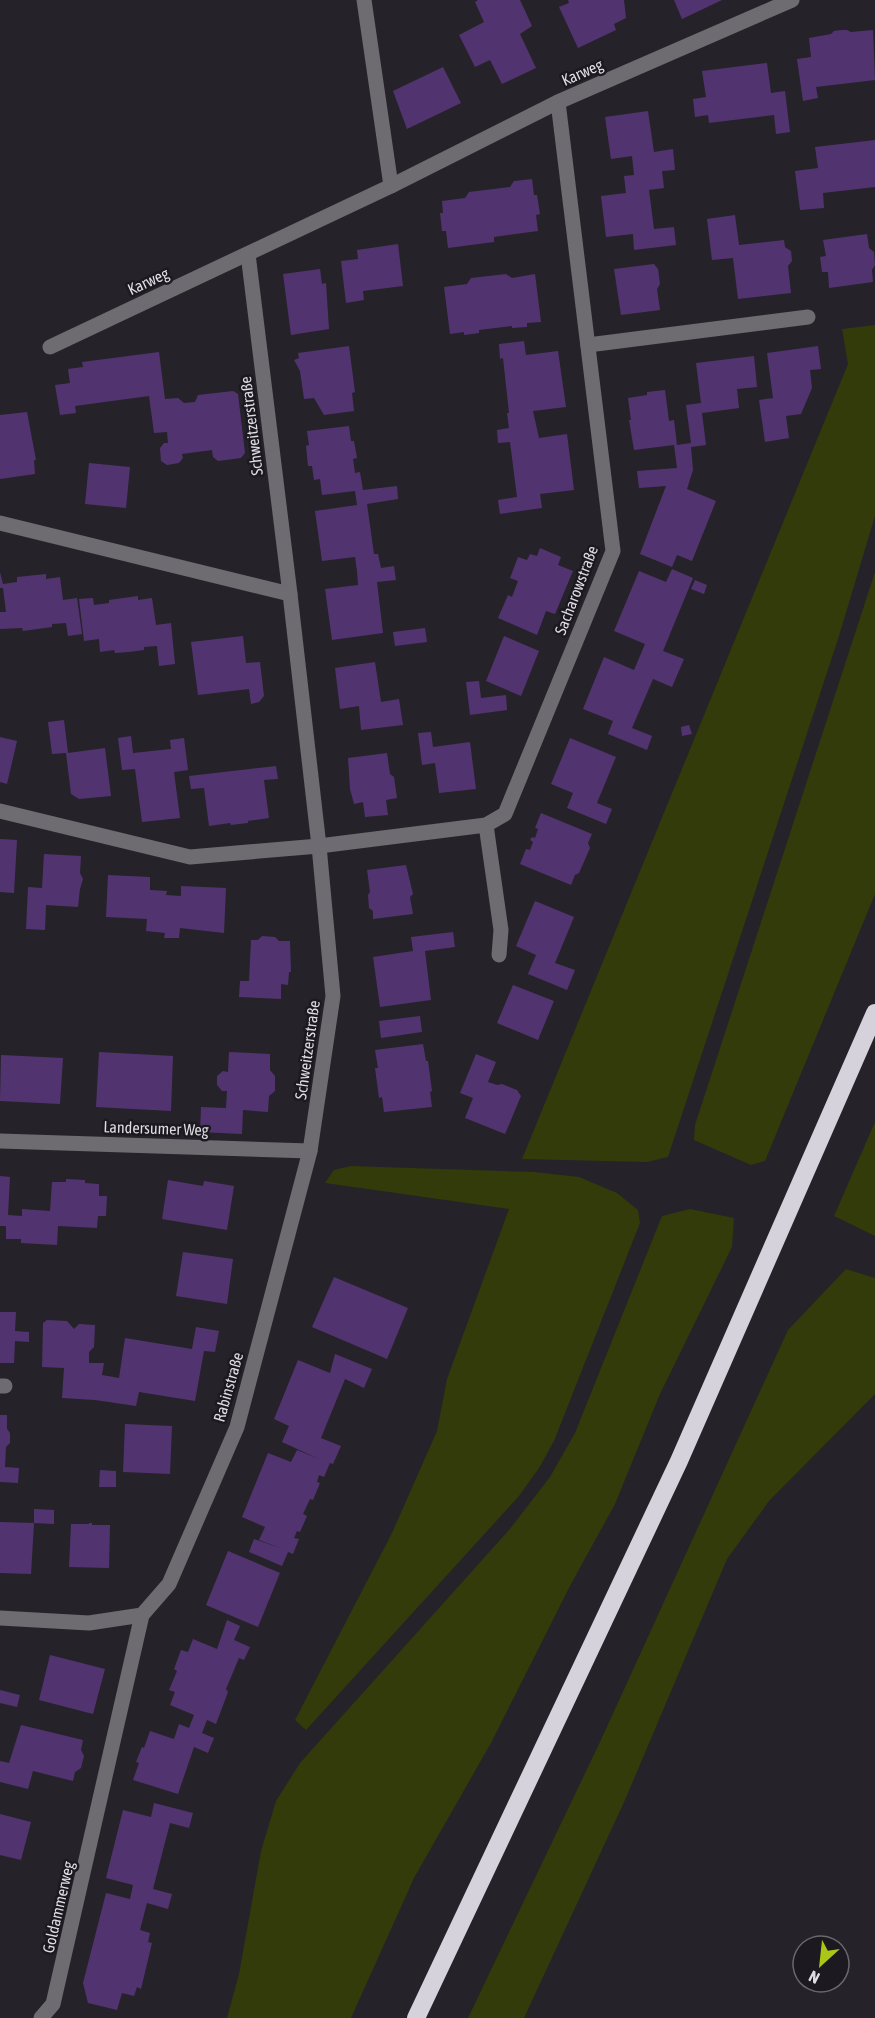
<svg xmlns="http://www.w3.org/2000/svg" width="875" height="2018" font-family="'Asap Condensed',sans-serif">
<rect width="100%" height="100%" fill="#26222a"/>
<!-- green -->
<g fill="#323b09">
<polygon points="875,325 875,516 839,636 668,1157 647,1162 522,1159 848,364 842,329"/>
<polygon points="875,572 875,894 765,1161 751,1165 694,1140 695,1125"/>
<polygon points="875,1122 875,1236 834,1216"/>
<polygon points="351,1166 534,1172 579,1177 617,1193 638,1210 640,1223 554,1441 539,1468 519,1496 306,1730 295,1720 392,1533 437,1431 447,1379 509,1209 325,1183 334,1170"/>
<polygon points="690,1209 734,1218 732,1247 660,1394 615,1504 571,1584 491,1743 414,1878 351,2018 227,2018 239,1974 261,1851 276,1801 300,1763 509,1530 550,1477 575,1433 662,1216"/>
<polygon points="846,1269 875,1278 875,1394 769,1501 727,1559 625,1800 524,2018 468,2018 600,1742 788,1330"/>
</g>
<!-- building -->
<g fill="#51346f">
<polygon points="478,0 520,0 532,26 520,34 536,68 502,84 490,60 475,67 459,35 484,22 475,2"/>
<polygon points="568,0 624,0 626,18 614,24 616,30 578,48 559,7 569,3"/>
<polygon points="674,0 722,0 682,19"/>
<polygon points="841,30 847,30 851,32 873,30 875,80 816,87 818,98 803,101 797,59 811,57 809,38 831,34 834,31"/>
<polygon points="767,63 771,93 785,91 790,132 776,134 774,115 709,123 708,115 695,117 693,99 706,97 702,71"/>
<polygon points="443,67 461,103 407,129 393,91"/>
<polygon points="648,111 654,152 673,149 675,170 662,171 664,188 649,190 654,229 674,227 676,245 634,250 633,234 606,237 601,196 626,193 624,176 634,175 632,156 611,159 605,117"/>
<polygon points="875,140 875,187 823,193 824,208 800,210 795,171 818,168 815,147"/>
<polygon points="532,179 534,195 537,195 540,214 536,215 538,231 494,237 494,242 448,248 446,231 442,231 440,213 443,213 442,201 465,198 469,192 510,187 514,181"/>
<polygon points="735,215 739,245 784,240 785,247 791,251 792,261 788,266 791,293 738,299 733,258 712,260 707,219"/>
<polygon points="867,234 869,248 874,252 875,265 872,270 873,282 829,288 828,272 822,272 820,257 826,256 823,240"/>
<polygon points="398,244 403,286 363,291 364,300 346,303 341,261 358,259 357,250"/>
<polygon points="654,264 658,269 660,284 657,289 660,310 621,315 614,269"/>
<polygon points="320,269 322,284 326,283 329,329 291,335 283,274"/>
<polygon points="506,274 512,278 535,274 541,322 527,323 527,327 512,328 512,326 479,330 479,333 464,335 464,332 450,334 444,287 467,284 471,278"/>
<polygon points="524,341 526,355 558,351 566,407 533,411 539,438 567,434 574,490 540,494 542,508 500,514 498,500 517,497 510,442 498,443 497,430 509,428 507,413 509,413 503,358 500,359 499,344"/>
<polygon points="349,346 355,392 352,393 354,411 324,415 314,398 304,399 300,371 294,360 299,358 298,353"/>
<polygon points="818,346 821,369 810,370 812,388 801,414 786,416 789,438 765,442 759,400 773,398 767,353"/>
<polygon points="159,352 165,399 178,398 184,403 195,402 198,395 233,391 238,394 245,453 241,458 218,461 213,457 212,450 182,454 183,458 179,463 167,465 161,461 160,448 164,443 168,443 167,432 154,433 149,396 75,406 76,413 60,415 55,385 70,383 68,369 83,367 82,362"/>
<polygon points="754,356 757,387 737,389 739,408 702,413 706,445 691,447 693,470 687,489 716,501 692,561 677,555 672,567 640,554 666,486 639,488 637,471 677,468 674,445 634,450 629,420 631,420 628,398 647,395 647,392 665,390 669,421 674,420 677,445 691,443 686,405 701,403 696,363"/>
<polygon points="27,412 36,460 34,460 35,474 0,479 0,415"/>
<polygon points="349,426 351,441 354,441 357,458 353,459 355,473 360,472 363,490 397,486 398,499 367,504 374,554 378,554 381,568 394,566 396,580 377,582 383,633 332,640 325,589 358,585 357,571 355,557 322,561 315,511 357,505 355,491 322,495 320,479 314,480 312,466 308,466 306,446 309,445 307,431"/>
<polygon points="89,463 130,467 126,508 85,504"/>
<polygon points="540,548 561,557 558,565 573,571 555,614 546,611 537,635 498,618 508,595 512,597 518,581 510,578 518,557 527,560 530,554 537,556"/>
<polygon points="672,569 693,578 663,651 684,659 672,687 653,679 632,728 652,736 647,750 608,734 613,721 583,709 604,657 634,670 645,644 614,631 639,571 666,582"/>
<polygon points="0,572 3,584 17,582 17,577 46,574 46,579 60,577 63,600 77,598 82,634 68,636 66,623 52,624 52,627 23,631 22,628 0,629 0,612 6,612 3,588 0,588"/>
<polygon points="695,580 707,585 704,594 691,589"/>
<polygon points="138,596 138,600 152,598 156,625 171,623 175,664 159,666 157,646 144,647 144,650 129,652 115,653 114,650 100,652 99,639 84,641 79,599 93,598 94,605 109,603 109,600"/>
<polygon points="425,628 427,642 395,646 393,632"/>
<polygon points="243,636 246,663 260,662 264,696 259,702 251,704 249,689 198,695 191,642"/>
<polygon points="504,636 539,651 521,696 486,681"/>
<polygon points="375,662 381,702 399,699 403,725 361,730 359,706 340,709 335,668"/>
<polygon points="479,681 481,698 506,695 507,710 470,715 466,682"/>
<polygon points="64,720 68,753 105,748 111,796 79,799 71,794 66,753 52,754 48,722"/>
<polygon points="689,725 692,734 682,736 681,727"/>
<polygon points="431,732 433,747 470,742 476,789 439,793 435,763 422,765 418,733"/>
<polygon points="131,736 133,753 171,749 170,740 184,738 188,770 174,772 180,818 142,822 135,769 122,770 118,738"/>
<polygon points="0,737 17,741 7,784 0,782"/>
<polygon points="570,738 616,757 597,803 612,809 606,824 567,808 573,793 551,784"/>
<polygon points="387,753 390,774 394,777 397,798 386,800 388,815 365,817 363,802 354,804 350,789 348,758"/>
<polygon points="276,766 278,779 264,780 269,818 248,821 248,823 239,824 231,825 230,823 209,826 204,788 191,789 189,776"/>
<polygon points="541,813 592,834 588,843 590,848 579,873 575,875 571,885 520,864 526,849 530,850 533,842 530,840 532,837 535,838 538,829 535,828"/>
<polygon points="0,839 17,840 14,893 0,892"/>
<polygon points="44,854 81,856 80,873 83,879 80,889 78,907 46,905 45,930 26,929 28,887 42,888"/>
<polygon points="406,865 413,894 410,897 413,914 373,919 373,911 369,908 368,895 370,892 367,870"/>
<polygon points="108,875 150,877 150,890 167,891 166,895 181,896 181,886 226,888 224,933 180,928 179,938 164,938 165,933 146,931 147,919 106,917"/>
<polygon points="535,901 574,917 555,963 575,970 567,990 528,974 536,955 516,946"/>
<polygon points="453,932 455,947 425,951 431,1000 380,1007 373,957 413,951 411,937"/>
<polygon points="262,936 275,937 279,941 290,941 291,972 289,972 288,985 281,984 281,999 239,997 240,981 249,981 251,940 258,940"/>
<polygon points="513,985 554,1001 538,1040 497,1023"/>
<polygon points="420,1016 422,1032 381,1038 379,1021"/>
<polygon points="423,1044 426,1061 428,1061 432,1091 430,1092 432,1107 384,1112 382,1097 379,1098 375,1068 378,1068 375,1050"/>
<polygon points="99,1052 173,1056 171,1111 96,1107"/>
<polygon points="229,1052 270,1054 270,1070 275,1076 275,1091 269,1096 268,1112 243,1110 242,1134 200,1132 201,1107 226,1108 227,1091 222,1091 217,1085 217,1076 223,1071 228,1072"/>
<polygon points="476,1054 496,1062 488,1082 497,1085 502,1084 517,1090 521,1096 505,1134 465,1118 473,1098 460,1093"/>
<polygon points="1,1055 63,1058 60,1104 0,1101"/>
<polygon points="0,1176 10,1177 8,1215 22,1216 22,1209 50,1211 52,1182 66,1182 66,1179 85,1180 85,1183 99,1184 99,1196 107,1196 106,1216 98,1216 97,1228 58,1226 57,1245 21,1243 21,1239 6,1239 6,1226 0,1226"/>
<polygon points="168,1180 203,1186 204,1181 234,1186 227,1230 162,1219"/>
<polygon points="183,1252 233,1259 227,1304 176,1296"/>
<polygon points="334,1277 408,1308 387,1359 312,1327"/>
<polygon points="0,1312 16,1312 15,1331 29,1332 29,1342 15,1341 14,1363 0,1363"/>
<polygon points="47,1320 67,1321 74,1329 79,1324 95,1325 94,1347 89,1352 89,1363 104,1363 102,1375 119,1378 125,1338 192,1349 196,1327 219,1331 215,1352 204,1351 195,1401 139,1392 136,1406 95,1400 62,1398 64,1368 42,1367 43,1323"/>
<polygon points="335,1354 372,1369 364,1388 345,1379 321,1438 341,1446 333,1464 330,1463 324,1477 319,1475 317,1482 320,1483 313,1500 310,1499 303,1514 307,1516 300,1532 297,1531 294,1538 299,1539 293,1554 288,1552 282,1566 249,1552 254,1539 283,1549 259,1540 265,1527 242,1517 268,1453 291,1462 297,1450 319,1459 282,1442 289,1426 274,1419 298,1360 330,1373"/>
<polygon points="0,1415 7,1415 7,1429 10,1433 10,1443 6,1447 5,1467 19,1468 18,1483 0,1482"/>
<polygon points="125,1424 172,1426 170,1474 123,1472"/>
<polygon points="100,1470 116,1471 116,1487 99,1487"/>
<polygon points="34,1509 54,1510 54,1524 34,1523"/>
<polygon points="0,1522 34,1523 31,1574 0,1573"/>
<polygon points="89,1523 92,1523 92,1525 110,1525 109,1568 69,1567 71,1524 89,1524"/>
<polygon points="228,1551 280,1573 258,1627 206,1605"/>
<polygon points="227,1620 240,1626 234,1640 250,1647 244,1660 239,1658 226,1689 228,1692 216,1724 207,1720 202,1733 214,1738 208,1753 194,1747 178,1794 133,1780 139,1763 136,1762 142,1747 144,1748 150,1731 174,1739 179,1724 189,1728 194,1715 170,1705 175,1692 169,1690 177,1671 174,1669 181,1650 188,1652 193,1639 217,1649"/>
<polygon points="50,1655 105,1669 93,1714 39,1700"/>
<polygon points="0,1690 20,1695 17,1707 0,1703"/>
<polygon points="21,1725 83,1740 81,1750 84,1756 81,1768 75,1772 73,1781 33,1771 28,1789 0,1782 0,1761 9,1763"/>
<polygon points="154,1803 193,1813 189,1828 170,1823 153,1889 172,1894 168,1909 147,1903 140,1930 150,1933 148,1942 152,1943 141,1989 137,1987 134,1996 122,1993 117,2010 88,2003 83,1983 106,1893 130,1899 133,1885 106,1878 123,1810 151,1817"/>
<polygon points="0,1814 31,1822 21,1860 0,1855"/>
</g>
<g fill="none" stroke-linecap="round" stroke-linejoin="round">
<!-- minor -->
<g stroke="#6e6c70" stroke-width="15">
<polyline points="364,0 391,186"/>
<polyline points="248,254 290,594"/>
<polyline points="588,345 808,317"/>
<polyline points="50,347 391,186 558,102 792,0"/>
<polyline points="0,523 290,594 319,846 333,996 310,1151 237,1427 169,1584 142,1615 89,1623 0,1618"/>
<polyline points="0,811 190,857 319,846 486,825 505,814 613,551 558,102"/>
<polyline points="486,825 501,930 499,955"/>
<polyline points="0,1141 310,1151"/>
<polyline points="0,1386 5,1386"/>
<polyline points="41,2018 53,2004 142,1615"/>
</g>
<!-- highway -->
<polyline stroke="#d6d2dc" stroke-width="18" points="416,2018 679,1461 875,1013"/>
</g>
<g text-anchor="middle" dominant-baseline="central" stroke-width="5" stroke-linejoin="round" paint-order="stroke">
<!-- street labels -->
<g font-size="16" fill="#dfdde2" stroke="#1c1920">
<text transform="translate(582 72) rotate(-24)">Karweg</text>
<text transform="translate(148 281) rotate(-25)">Karweg</text>
<text transform="translate(251 426) rotate(-97)">Schweitzerstraße</text>
<text transform="translate(576 590) rotate(-69)">Sacharowstraße</text>
<text transform="translate(307 1050) rotate(-82)">Schweitzerstraße</text>
<text transform="translate(156 1128) rotate(2)">Landersumer Weg</text>
<text transform="translate(228 1387) rotate(-74)">Rabinstraße</text>
<text transform="translate(58 1907) rotate(-77)">Goldammerweg</text>
</g>
</g>
<!-- north arrow -->
<g transform="translate(821 1964) rotate(207)"><circle r="28" fill="#1c1920" stroke="#6a676e" stroke-width="1.5"/>
<path d="M0-4.5L10 22L0 15L-10 22Z" fill="#aac718"/>
<text y="-9" font-size="16" font-weight="bold" text-anchor="middle" fill="#dfdde2">N</text>
</g>
</svg>
